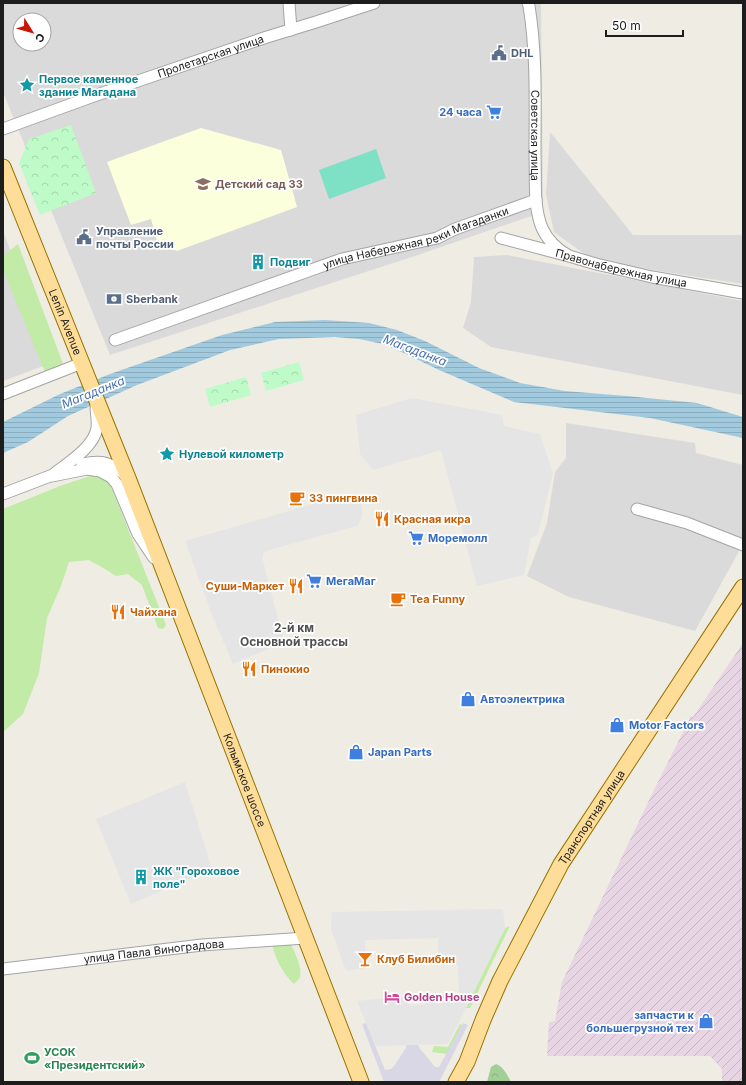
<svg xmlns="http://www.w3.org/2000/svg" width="746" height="1085" font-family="Inter,sans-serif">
<defs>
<pattern id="industrial-furrows" width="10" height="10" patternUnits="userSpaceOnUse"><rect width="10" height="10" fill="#e8d5e3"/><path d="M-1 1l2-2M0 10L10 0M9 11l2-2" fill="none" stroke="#c7b6c2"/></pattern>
<pattern id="forest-crowns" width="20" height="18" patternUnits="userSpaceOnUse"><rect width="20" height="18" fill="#a1cf96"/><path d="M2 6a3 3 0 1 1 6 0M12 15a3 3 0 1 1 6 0" fill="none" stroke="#8ab181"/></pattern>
<pattern id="park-crowns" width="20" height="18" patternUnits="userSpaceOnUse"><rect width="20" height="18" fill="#befbc9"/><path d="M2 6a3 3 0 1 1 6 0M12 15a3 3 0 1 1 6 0" fill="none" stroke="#a3d7ac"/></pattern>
<pattern id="water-rules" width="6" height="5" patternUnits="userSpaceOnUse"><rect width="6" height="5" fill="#a2cade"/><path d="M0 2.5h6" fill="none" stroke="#8badbe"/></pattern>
</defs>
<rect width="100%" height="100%" fill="#efece3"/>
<!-- residential -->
<g fill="#dbdada" fill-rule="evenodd">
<path d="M3 3H541L543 212 412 257 110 355 3 92ZM20 20H44V44H20Z"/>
<polygon points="550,132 633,235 743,235 743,284 594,261 554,232 546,194"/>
<polygon points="3,231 54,362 3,381"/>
<polygon points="507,255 743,301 743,395 491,347 463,328 471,302 474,257"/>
<polygon points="566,423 695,443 696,453 743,465 743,544 695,631 569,597 527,576 547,523 555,472 566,458"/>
</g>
<!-- industrial -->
<polygon fill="url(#industrial-furrows)" points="743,643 743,1082 722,1082 722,1069 710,1056 547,1056 549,1022 555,1021 562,982 652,794 691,716 693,717"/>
<!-- education -->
<polygon fill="#fbffdc" points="201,128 281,150 297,207 177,251 157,241 151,219 131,225 107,162"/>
<!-- grass -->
<g fill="#c1eba7">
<polygon points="18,244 65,369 47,377 3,270 3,256"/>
<polygon points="93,475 99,475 109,481 166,625 163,629 158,628 142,585 128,574 116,576 105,569 89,560 69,562 61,586 47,618 39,673 23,714 3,732 3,509 60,486"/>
<polygon points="510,926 470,1008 466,1008 505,928"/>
<path d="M280 934 286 935C291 945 303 965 300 977 299 979 296 982 294 984 284 975 270 952 273 938Z"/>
<polygon points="460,1024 462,1025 447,1054 432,1052 434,1046 448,1047"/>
</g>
<!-- forest -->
<path fill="url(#forest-crowns)" d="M496 1064C503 1066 508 1076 511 1082H487L491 1067Z"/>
<!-- park -->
<g fill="url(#park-crowns)">
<polygon points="71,125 96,193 40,215 19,163 29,139"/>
<polygon points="299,362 304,380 266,391 261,373"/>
<polygon points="246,377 251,395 210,407 205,389"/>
</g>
<!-- pitch -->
<polygon fill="#7ee0c4" points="376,149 386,178 329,199 319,170"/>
<!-- parking -->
<g fill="#e5e5e5">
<polygon points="412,398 502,415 504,426 540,434 553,473 538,534 531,538 524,575 477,586 441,450 373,470 360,454 356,415"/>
<polygon points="360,494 362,510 362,517 357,526 266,551 263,555 263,561 284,642 233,664 212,615 185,541 327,500"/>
<polygon points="185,782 212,869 131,904 96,819"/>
<polygon points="503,909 505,928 448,1044 376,1046 357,1001 404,996 409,1005 424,1005 429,995 459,994 458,965 438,965 438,938 365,940 366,968 346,971 331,929 332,912"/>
</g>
<!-- plaza -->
<polygon fill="#d9d7e5" points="366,1023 385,1070 391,1069 394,1066 406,1048 406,1045 418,1045 421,1050 435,1067 439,1067 463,1023 468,1025 439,1082 384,1082 362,1024"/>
<!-- water -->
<polygon fill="url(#water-rules)" points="325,320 369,323 397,330 425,341 479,368 520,383 565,391 627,396 697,403 743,417 743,438 650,418 514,402 439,370 404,353 383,344 359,339 335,337 279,339 230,350 137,385 68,416 28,442 3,453 3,422 60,394 110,374 222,335 275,322"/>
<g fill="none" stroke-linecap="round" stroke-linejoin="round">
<!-- minor casing -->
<g stroke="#a4a4a4" stroke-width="13">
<g id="minor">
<polyline points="289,3 291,30"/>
<path id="s1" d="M528 3 529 6C537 55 535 106 535 155 536 179 533 206 542 228 548 241 556 249 569 256"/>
<path id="s2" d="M3 129 91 97 267 37 316 22 374 3"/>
<path id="s3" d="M501 238 569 256 596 264 652 277 743 293"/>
<path id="s4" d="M115 340 342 259 437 238 455 229 536 200"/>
<polyline points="3,394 82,363"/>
<path d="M82 464C102 460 111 462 126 476"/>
<path d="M54 474C68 463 94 447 97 428 98 421 96 413 96 406"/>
<polyline points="52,476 87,469 100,471 111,477 117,484 138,534 154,558"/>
<polyline points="3,494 58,473"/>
<polyline points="637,509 687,523 743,545"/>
<path id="s5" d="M3 969 202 945 305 938"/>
</g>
</g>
<!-- major casing -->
<g stroke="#977400" stroke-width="17">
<g id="major">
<path id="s6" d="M3 167 128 478 361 1082"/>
<path id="s7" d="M456 1082 467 1062 483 1020 500 981 561 864 743 587"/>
</g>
</g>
<!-- minor -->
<use href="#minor" stroke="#fff" stroke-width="11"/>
<!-- major -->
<use href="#major" stroke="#fedd99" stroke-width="15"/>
</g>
<!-- icons -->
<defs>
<g id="civic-bare" transform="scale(1.2)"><path d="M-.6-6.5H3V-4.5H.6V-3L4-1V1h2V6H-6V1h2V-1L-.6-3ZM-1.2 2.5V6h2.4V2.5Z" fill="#5c6f8a" stroke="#fff" stroke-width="2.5" paint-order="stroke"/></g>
<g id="sight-bare" transform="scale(1.2)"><path d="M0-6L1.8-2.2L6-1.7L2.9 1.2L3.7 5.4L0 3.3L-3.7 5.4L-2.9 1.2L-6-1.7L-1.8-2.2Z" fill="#0f9aa8" stroke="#fff" stroke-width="2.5" paint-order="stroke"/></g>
<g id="supermarket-bare" transform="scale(1.2)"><path d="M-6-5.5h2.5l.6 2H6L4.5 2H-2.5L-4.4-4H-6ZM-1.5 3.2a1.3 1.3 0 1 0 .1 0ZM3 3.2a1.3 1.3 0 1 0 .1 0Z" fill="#3f7fe0" stroke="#fff" stroke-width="2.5" paint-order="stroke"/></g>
<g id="school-bare" transform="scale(1.2)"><path d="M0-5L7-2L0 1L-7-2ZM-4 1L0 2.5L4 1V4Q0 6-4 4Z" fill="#8d6e63" stroke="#fff" stroke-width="2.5" paint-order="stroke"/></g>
<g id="building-bare" transform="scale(1.2)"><path d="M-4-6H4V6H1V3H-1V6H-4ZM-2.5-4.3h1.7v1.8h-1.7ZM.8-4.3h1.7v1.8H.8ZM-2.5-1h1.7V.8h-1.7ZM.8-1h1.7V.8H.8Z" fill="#0f9aa8" stroke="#fff" stroke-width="2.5" paint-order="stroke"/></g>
<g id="bank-bare" transform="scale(1.2)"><path d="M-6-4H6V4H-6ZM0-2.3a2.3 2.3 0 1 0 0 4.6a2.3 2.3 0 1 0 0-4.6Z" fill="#5c6f8a" stroke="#fff" stroke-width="2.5" paint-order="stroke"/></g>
<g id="cafe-bare" transform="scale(1.2)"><path d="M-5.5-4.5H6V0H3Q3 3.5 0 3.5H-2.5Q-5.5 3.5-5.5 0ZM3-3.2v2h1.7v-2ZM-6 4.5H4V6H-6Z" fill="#e8710a" stroke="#fff" stroke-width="2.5" paint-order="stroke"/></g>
<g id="restaurant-bare" transform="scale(1.2)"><path d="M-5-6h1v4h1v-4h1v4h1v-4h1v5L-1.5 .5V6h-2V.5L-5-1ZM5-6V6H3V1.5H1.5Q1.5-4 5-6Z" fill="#e8710a" stroke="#fff" stroke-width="2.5" paint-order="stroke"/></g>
<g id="shop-bare" transform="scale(1.2)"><path d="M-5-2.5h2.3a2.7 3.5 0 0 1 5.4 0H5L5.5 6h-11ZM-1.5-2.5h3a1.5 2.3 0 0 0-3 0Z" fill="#3f7fe0" stroke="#fff" stroke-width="2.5" paint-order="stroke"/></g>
<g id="bar-bare" transform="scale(1.2)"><path d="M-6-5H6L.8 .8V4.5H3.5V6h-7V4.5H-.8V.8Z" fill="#e8710a" stroke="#fff" stroke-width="2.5" paint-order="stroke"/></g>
<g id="hotel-bare" transform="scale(1.2)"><path d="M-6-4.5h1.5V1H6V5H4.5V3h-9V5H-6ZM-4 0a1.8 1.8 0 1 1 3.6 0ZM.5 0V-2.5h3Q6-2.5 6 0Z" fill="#d1479c" stroke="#fff" stroke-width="2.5" paint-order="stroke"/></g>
<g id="stadium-bare" transform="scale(1.2)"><path d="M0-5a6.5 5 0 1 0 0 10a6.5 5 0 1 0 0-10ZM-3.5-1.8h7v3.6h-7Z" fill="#2e9e5b" stroke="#fff" stroke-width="2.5" paint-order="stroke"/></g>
</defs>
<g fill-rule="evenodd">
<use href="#civic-bare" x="499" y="53"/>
<use href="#sight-bare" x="27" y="85"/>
<use href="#supermarket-bare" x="494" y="112"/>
<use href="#school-bare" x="203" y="184"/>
<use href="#civic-bare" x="84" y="237"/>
<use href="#building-bare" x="258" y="262"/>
<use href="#bank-bare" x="114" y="299"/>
<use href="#sight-bare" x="167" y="454"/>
<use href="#cafe-bare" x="297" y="498"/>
<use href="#restaurant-bare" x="382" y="519"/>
<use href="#supermarket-bare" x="416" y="538"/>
<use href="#supermarket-bare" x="314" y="581"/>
<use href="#restaurant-bare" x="296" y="586"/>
<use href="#cafe-bare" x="398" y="599"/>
<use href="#restaurant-bare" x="118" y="612"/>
<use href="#restaurant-bare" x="249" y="669"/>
<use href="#shop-bare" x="468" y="699"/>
<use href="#shop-bare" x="617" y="725"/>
<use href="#shop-bare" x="356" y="752"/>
<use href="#building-bare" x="141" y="877"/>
<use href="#bar-bare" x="365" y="959"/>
<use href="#hotel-bare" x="392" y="997"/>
<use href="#shop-bare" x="706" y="1021"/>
<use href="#stadium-bare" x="32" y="1058"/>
</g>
<g text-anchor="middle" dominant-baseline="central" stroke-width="3.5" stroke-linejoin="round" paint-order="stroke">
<!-- service labels -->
<g font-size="11" font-weight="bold" fill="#4e5e75" stroke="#fff" text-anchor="start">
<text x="511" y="53">DHL</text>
<text x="96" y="231">Управление<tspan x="96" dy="13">почты России</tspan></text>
<text x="126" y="299">Sberbank</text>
</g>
<!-- street labels -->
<g font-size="11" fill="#1d1d1d" stroke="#fff">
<text stroke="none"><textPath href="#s2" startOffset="220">Пролетарская улица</textPath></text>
<text stroke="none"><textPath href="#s1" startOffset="133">Советская улица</textPath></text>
<text stroke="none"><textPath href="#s4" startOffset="318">улица Набережная реки Магаданки</textPath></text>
<text stroke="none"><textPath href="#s3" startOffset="124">Правонабережная улица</textPath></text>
<text stroke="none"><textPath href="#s6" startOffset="167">Lenin Avenue</textPath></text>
<text stroke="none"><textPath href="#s6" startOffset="659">Колымское шоссе</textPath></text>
<text stroke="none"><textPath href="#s7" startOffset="298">Транспортная улица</textPath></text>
<text stroke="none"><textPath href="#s5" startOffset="152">улица Павла Виноградова</textPath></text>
</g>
<!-- culture labels -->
<g font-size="11" font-weight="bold" fill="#0d838f" stroke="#fff" text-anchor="start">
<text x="39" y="79">Первое каменное<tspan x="39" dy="13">здание Магадана</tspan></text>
<text x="270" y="262">Подвиг</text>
<text x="179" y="454">Нулевой километр</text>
<text x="153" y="871">ЖК "Гороховое<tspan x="153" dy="13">поле"</tspan></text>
</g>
<!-- shop labels -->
<g font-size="11" font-weight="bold" fill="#366cbe" stroke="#fff" text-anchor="start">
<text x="482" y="112" text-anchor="end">24 часа</text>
<text x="428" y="538">Моремолл</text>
<text x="326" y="581">МегаМаг</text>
<text x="480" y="699">Автоэлектрика</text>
<text x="629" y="725">Motor Factors</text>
<text x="368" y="752">Japan Parts</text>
<text x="694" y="1015" text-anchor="end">запчасти к<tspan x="694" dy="13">большегрузной тех</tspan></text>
</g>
<!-- education labels -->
<g font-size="11" font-weight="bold" fill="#785e54" stroke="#fff" text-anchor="start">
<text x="215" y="184">Детский сад 33</text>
</g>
<!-- food labels -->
<g font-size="11" font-weight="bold" fill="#c56008" stroke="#fff" text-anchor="start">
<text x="309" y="498">33 пингвина</text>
<text x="394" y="519">Красная икра</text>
<text x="284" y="586" text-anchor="end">Суши-Маркет</text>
<text x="410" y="599">Tea Funny</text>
<text x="130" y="612">Чайхана</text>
<text x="261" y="669">Пинокио</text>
<text x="377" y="959">Клуб Билибин</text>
</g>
<!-- hotel labels -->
<g font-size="11" font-weight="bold" fill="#b23c85" stroke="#fff" text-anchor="start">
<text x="404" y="997">Golden House</text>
</g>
<!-- leisure labels -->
<g font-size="11" font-weight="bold" fill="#27864d" stroke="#fff" text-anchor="start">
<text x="44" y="1052">УСОК<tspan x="44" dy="13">«Президентский»</tspan></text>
</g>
<!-- water labels -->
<g font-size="12" font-style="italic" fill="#4771af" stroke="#fff">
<text transform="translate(415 350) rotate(21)">Магаданка</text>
<text transform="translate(93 392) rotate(-22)">Магаданка</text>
</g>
<!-- neighbourhood labels -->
<g font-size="12" font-weight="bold" fill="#505050" stroke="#fff">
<text x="294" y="627">2-й км<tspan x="294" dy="14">Основной трассы</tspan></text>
</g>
</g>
<!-- border -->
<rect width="746" height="1085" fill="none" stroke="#1d1d1d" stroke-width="8"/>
<!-- north arrow -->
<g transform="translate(32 32) rotate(127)"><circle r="19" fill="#ffffff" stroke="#a5a5a5"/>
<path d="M0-3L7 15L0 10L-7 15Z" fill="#cb1500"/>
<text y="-6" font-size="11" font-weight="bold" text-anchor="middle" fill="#1d1d1d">С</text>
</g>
<!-- scale -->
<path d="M606 30v6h77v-6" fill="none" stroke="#1d1d1d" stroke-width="2"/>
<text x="612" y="30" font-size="12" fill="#1d1d1d" stroke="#ffffff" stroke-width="3" paint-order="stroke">50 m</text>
</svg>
